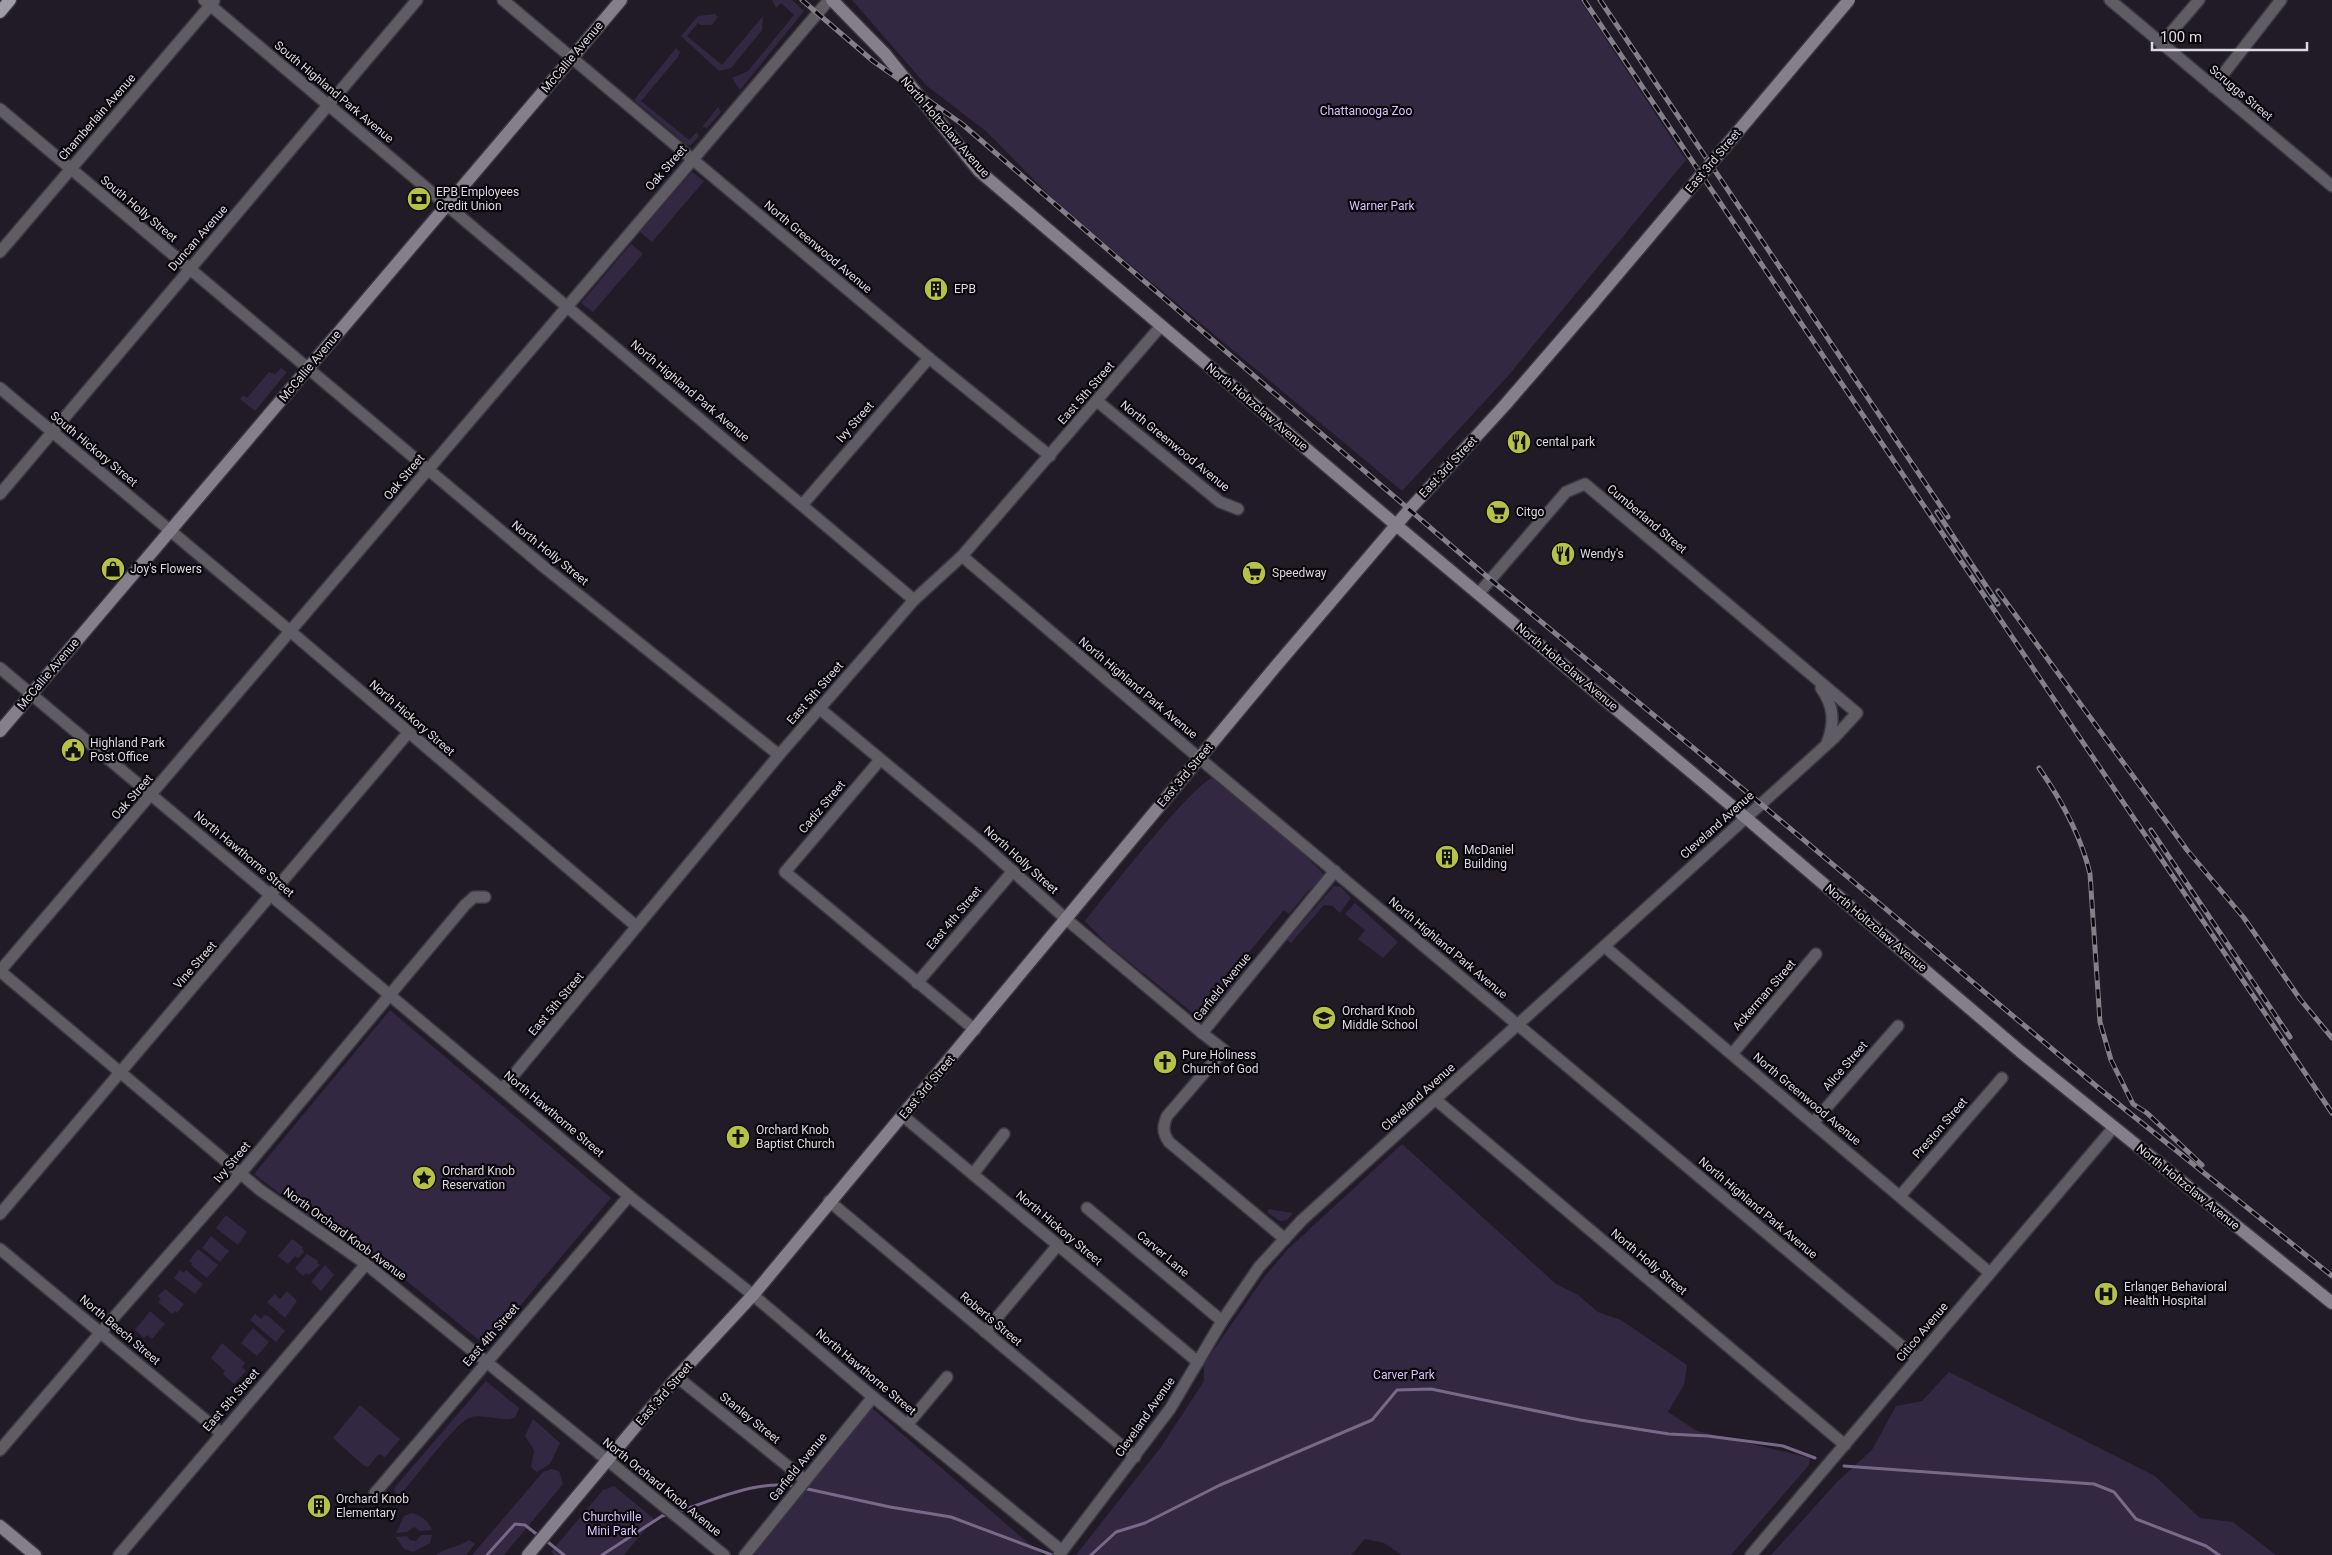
<svg xmlns="http://www.w3.org/2000/svg" width="2332" height="1555" font-family="Roboto,sans-serif">
<rect width="100%" height="100%" fill="#201b27"/>
<!-- green -->
<g fill="#332841">
<polygon points="772,0 792,0 804,11 740,90 732,78 748,71 794,15 781,3 776,8"/>
<polygon points="852,0 1580,0 1686,160 1508,376 1402,491 1060,206 987,132 927,86"/>
<polygon points="715,14 718,17 712,25 701,25 698,23 687,36 722,65 763,16 762,30 731,68 719,71 681,36 698,16"/>
<polygon points="676,48 680,52 678,57 641,101 689,140 697,132 699,136 691,145 687,145 634,100"/>
<polygon points="718,107 721,112 707,128 702,127"/>
<polygon points="692,172 704,181 652,242 640,232"/>
<polygon points="631,244 643,254 593,312 581,303"/>
<polygon points="281,368 287,372 255,411 240,399 243,395 247,398 269,372 275,374"/>
<path d="M1212 778 1298 849 1326 876 1307 892 1289 914 1284 910 1240 963 1248 970 1204 1022 1107 944 1085 921C1103 898 1194 783 1212 778Z"/>
<polygon points="1334,886 1341,887 1351,898 1340,913 1333,906 1324,905 1291,943 1287,940"/>
<polygon points="1355,903 1398,942 1383,958 1358,939 1365,930 1345,914"/>
<polygon points="390,1010 611,1198 486,1346 379,1258 309,1216 254,1174"/>
<polygon points="1402,1144 1556,1284 1578,1295 1598,1312 1621,1320 1687,1365 1684,1385 1668,1412 1697,1431 1810,1458 1809,1465 1731,1555 1402,1555 1384,1543 1365,1539 1351,1555 1076,1555 1161,1447 1204,1381 1204,1364 1265,1276 1288,1249"/>
<polygon points="1268,1209 1293,1213 1287,1220 1280,1221 1268,1213"/>
<polygon points="226,1215 247,1232 238,1245 216,1228"/>
<polygon points="211,1236 229,1251 220,1262 202,1248"/>
<polygon points="292,1239 303,1247 302,1249 304,1252 298,1258 295,1256 288,1264 278,1256"/>
<polygon points="198,1249 218,1265 207,1278 191,1265 192,1263 189,1261"/>
<polygon points="307,1254 318,1261 317,1263 320,1265 309,1275 306,1273 303,1276 295,1268"/>
<polygon points="325,1265 334,1275 321,1291 311,1282"/>
<polygon points="180,1270 184,1273 186,1270 203,1284 195,1294 174,1278"/>
<polygon points="165,1289 184,1304 177,1313 175,1311 172,1314 158,1302 161,1299 158,1296"/>
<polygon points="287,1291 297,1301 285,1318 267,1302 275,1294 280,1299"/>
<polygon points="150,1311 165,1324 152,1339 147,1335 144,1338 135,1330"/>
<polygon points="255,1314 261,1319 264,1315 268,1316 285,1331 276,1342 250,1320"/>
<polygon points="253,1328 269,1342 257,1356 241,1343"/>
<polygon points="222,1343 245,1363 242,1367 246,1371 234,1384 223,1374 225,1371 211,1358"/>
<polygon points="1949,1372 2155,1476 2200,1518 2233,1522 2276,1555 1771,1555 1838,1481 1872,1450 1896,1406 1922,1401"/>
<path d="M486 1381 519 1408 516 1416C508 1425 484 1412 469 1418 456 1423 414 1479 403 1492L399 1495 394 1491 395 1487Z"/>
<polygon points="360,1405 400,1439 385,1457 379,1454 368,1467 363,1465 333,1438"/>
<polygon points="872,1408 1042,1555 754,1555"/>
<polygon points="533,1419 560,1443 550,1464 537,1472 531,1467 534,1450 525,1436"/>
<polygon points="551,1469 559,1471 563,1484 504,1555 472,1555 543,1472"/>
<polygon points="614,1486 654,1519 624,1555 554,1555 551,1552 603,1490"/>
<path d="M412 1513C421 1515 429 1522 432 1530L420 1531 414 1527 407 1532 396 1533 404 1516Z"/>
<polygon points="421,1535 432,1535 430,1543 413,1552 404,1549 396,1537 407,1536 410,1540 416,1541"/>
<path d="M469 1540 475 1544 466 1555H436C447 1547 459 1547 469 1540Z"/>
</g>
<g fill="none" stroke-linecap="round" stroke-linejoin="round">
<!-- stream -->
<g stroke="#78698a" stroke-width="3">
<polyline points="1844,1466 2094,1484 2114,1492 2136,1519 2206,1546 2219,1555"/>
<polyline points="803,1488 890,1507 951,1517 1052,1555"/>
<path d="M676 1512C713 1501 758 1478 797 1487"/>
<polyline points="544,1539 564,1555"/>
<polyline points="487,1555 515,1524 525,1525 539,1536"/>
<polyline points="602,1555 662,1516 670,1514"/>
<polyline points="1091,1555 1116,1532 1145,1523 1220,1485 1372,1420 1397,1390 1431,1389 1580,1420 1669,1434 1708,1436 1783,1446 1815,1458"/>
</g>
<!-- minor casing -->
<g stroke="#3a3641" stroke-width="14">
<g id="minor">
<polyline points="204,0 914,600"/>
<polyline points="503,0 929,358 1050,456"/>
<polyline points="2110,0 2332,186"/>
<polyline points="2161,44 2199,0"/>
<polyline points="2213,87 2281,0"/>
<polyline points="0,109 544,567 779,755"/>
<polyline points="0,252 214,1"/>
<polyline points="0,388 290,631 636,926"/>
<polyline points="1097,401 1220,502 1238,509"/>
<polyline points="0,494 417,0"/>
<polyline points="803,504 929,358"/>
<polyline points="962,556 1199,758 1917,1359"/>
<polyline points="0,668 629,1196 753,1295 873,1397 1062,1551"/>
<path d="M1821 688C1834 706 1835 723 1827 743"/>
<polyline points="820,709 979,841 1066,919 1202,1033"/>
<polyline points="880,760 785,872 975,1030"/>
<polyline points="1605,947 1990,1273"/>
<path d="M0 971C277 648 552 323 829 0"/>
<polyline points="0,971 260,1190 366,1264 724,1555"/>
<polyline points="917,983 1013,871"/>
<polyline points="1732,1054 1816,954"/>
<polyline points="502,1089 779,755 914,600 962,556 1161,326"/>
<polyline points="1436,1100 1845,1445"/>
<polyline points="903,1116 1198,1362"/>
<polyline points="1813,1123 1898,1026"/>
<polyline points="973,1174 1004,1134"/>
<polyline points="1900,1196 2002,1078"/>
<polyline points="829,1201 1135,1457"/>
<polyline points="1087,1208 1222,1321"/>
<polyline points="0,1214 408,733"/>
<path d="M1285 1239 1169 1142C1162 1132 1163 1126 1167 1116L1224 1050 1202 1033 1335 871"/>
<polyline points="0,1249 221,1433"/>
<polyline points="985,1332 1058,1245"/>
<polyline points="677,1377 805,1480"/>
<polyline points="907,1425 947,1377"/>
<polyline points="0,1450 101,1332 240,1174 465,905 474,897 485,897"/>
<polyline points="375,1493 629,1196"/>
<polyline points="119,1555 366,1264"/>
<polyline points="745,1555 873,1397"/>
<polyline points="1059,1555 1170,1409 1222,1321 1259,1267 1302,1220 1834,738 1857,713 1585,484 1566,492 1479,593"/>
<polyline points="1751,1555 2114,1127"/>
</g>
</g>
<!-- secondary casing -->
<g stroke="#3a3641" stroke-width="15">
<g id="secondary">
<polyline points="832,0 885,54 979,171 1396,525 1745,817 2021,1052 2332,1303"/>
<polyline points="0,731 621,0"/>
<polyline points="0,1526 35,1555"/>
<polyline points="528,1555 677,1377 753,1295 1276,666 1409,510 1505,405 1594,302"/>
</g>
</g>
<!-- primary casing -->
<g stroke="#3a3641" stroke-width="15">
<polyline id="primary" points="0,12 10,0"/>
</g>
<!-- minor -->
<use href="#minor" stroke="#5f5c63" stroke-width="11"/>
<!-- secondary -->
<use href="#secondary" stroke="#847f8a" stroke-width="12"/>
<!-- primary -->
<use href="#primary" stroke="#a09ba8" stroke-width="12"/>
<!-- rail casing -->
<g stroke="#84808a" stroke-width="5">
<g id="rail">
<polyline points="802,0 873,61 962,124 1491,580 1761,804 2101,1090 2332,1276"/>
<polyline points="1584,0 2332,1113"/>
<polyline points="1600,0 1948,517"/>
<polyline points="1937,512 1998,604"/>
<polyline points="1998,591 2187,850 2244,918 2300,999 2332,1038"/>
<path d="M2039 768C2062 801 2081 835 2090 874L2100 1022 2111 1060 2133 1104 2147 1113 2202 1165"/>
<polyline points="2151,830 2290,1037"/>
</g>
</g>
<!-- rail -->
<use href="#rail" stroke="#09070c" stroke-width="3" stroke-dasharray="9" stroke-linecap="butt"/>
<!-- secondary-bridge casing -->
<g stroke="#3a3641" stroke-width="15" stroke-linecap="butt">
<polyline id="secondary-bridge" points="1594,302 1849,0"/>
</g>
<!-- secondary-bridge -->
<use href="#secondary-bridge" stroke="#847f8a" stroke-width="12"/>
</g>
<!-- icons -->
<defs>
<g id="bank-disc" transform="scale(1.25)"><circle r="9.5" fill="#b6c148" stroke="#09070c"/><path d="M-6-4H6V4H-6ZM0-2.3a2.3 2.3 0 1 0 0 4.6a2.3 2.3 0 1 0 0-4.6Z" fill="#111"/></g>
<g id="building-disc" transform="scale(1.25)"><circle r="9.5" fill="#b6c148" stroke="#09070c"/><path d="M-4-6H4V6H1V3H-1V6H-4ZM-2.5-4.3h1.7v1.8h-1.7ZM.8-4.3h1.7v1.8H.8ZM-2.5-1h1.7V.8h-1.7ZM.8-1h1.7V.8H.8Z" fill="#111"/></g>
<g id="restaurant-disc" transform="scale(1.25)"><circle r="9.5" fill="#b6c148" stroke="#09070c"/><path d="M-5-6h1v4h1v-4h1v4h1v-4h1v5L-1.5 .5V6h-2V.5L-5-1ZM5-6V6H3V1.5H1.5Q1.5-4 5-6Z" fill="#111"/></g>
<g id="supermarket-disc" transform="scale(1.25)"><circle r="9.5" fill="#b6c148" stroke="#09070c"/><path d="M-6-5.5h2.5l.6 2H6L4.5 2H-2.5L-4.4-4H-6ZM-1.5 3.2a1.3 1.3 0 1 0 .1 0ZM3 3.2a1.3 1.3 0 1 0 .1 0Z" fill="#111"/></g>
<g id="shop-disc" transform="scale(1.25)"><circle r="9.5" fill="#b6c148" stroke="#09070c"/><path d="M-5-2.5h2.3a2.7 3.5 0 0 1 5.4 0H5L5.5 6h-11ZM-1.5-2.5h3a1.5 2.3 0 0 0-3 0Z" fill="#111"/></g>
<g id="civic-disc" transform="scale(1.25)"><circle r="9.5" fill="#b6c148" stroke="#09070c"/><path d="M-.6-6.5H3V-4.5H.6V-3L4-1V1h2V6H-6V1h2V-1L-.6-3ZM-1.2 2.5V6h2.4V2.5Z" fill="#111"/></g>
<g id="school-disc" transform="scale(1.25)"><circle r="9.5" fill="#b6c148" stroke="#09070c"/><path d="M0-5L7-2L0 1L-7-2ZM-4 1L0 2.5L4 1V4Q0 6-4 4Z" fill="#111"/></g>
<g id="church-disc" transform="scale(1.25)"><circle r="9.5" fill="#b6c148" stroke="#09070c"/><path d="M-1.2-6h2.4v3.5h3.3v2.4h-3.3V6h-2.4V-.1h-3.3v-2.4h3.3Z" fill="#111"/></g>
<g id="sight-disc" transform="scale(1.25)"><circle r="9.5" fill="#b6c148" stroke="#09070c"/><path d="M0-6L1.8-2.2L6-1.7L2.9 1.2L3.7 5.4L0 3.3L-3.7 5.4L-2.9 1.2L-6-1.7L-1.8-2.2Z" fill="#111"/></g>
<g id="hospital-disc" transform="scale(1.25)"><circle r="9.5" fill="#b6c148" stroke="#09070c"/><path d="M-5-5h3v3.5h4V-5h3V5h-3V1.5h-4V5h-3Z" fill="#111"/></g>
</defs>
<g fill-rule="evenodd">
<use href="#bank-disc" x="419" y="199"/>
<use href="#building-disc" x="936" y="289"/>
<use href="#restaurant-disc" x="1519" y="442"/>
<use href="#supermarket-disc" x="1498" y="512"/>
<use href="#restaurant-disc" x="1563" y="554"/>
<use href="#shop-disc" x="113" y="569"/>
<use href="#supermarket-disc" x="1254" y="573"/>
<use href="#civic-disc" x="73" y="750"/>
<use href="#building-disc" x="1447" y="857"/>
<use href="#school-disc" x="1324" y="1018"/>
<use href="#church-disc" x="1165" y="1062"/>
<use href="#church-disc" x="738" y="1137"/>
<use href="#sight-disc" x="424" y="1178"/>
<use href="#hospital-disc" x="2106" y="1294"/>
<use href="#building-disc" x="319" y="1506"/>
</g>
<g text-anchor="middle" dominant-baseline="central" stroke-width="4.5" stroke-linejoin="round" paint-order="stroke">
<!-- street labels -->
<g font-size="12" fill="#dcd9e1" stroke="#09070c">
<text transform="translate(572 57) rotate(-50)">McCallie Avenue</text>
<text transform="translate(334 92) rotate(40)">South Highland Park Avenue</text>
<text transform="translate(2241 93) rotate(40)">Scruggs Street</text>
<text transform="translate(97 117) rotate(-49)">Chamberlain Avenue</text>
<text transform="translate(945 127) rotate(49)">North Holtzclaw Avenue</text>
<text transform="translate(1713 161) rotate(-50)">East 3rd Street</text>
<text transform="translate(666 168) rotate(-49)">Oak Street</text>
<text transform="translate(139 209) rotate(40)">South Holly Street</text>
<text transform="translate(198 238) rotate(-49)">Duncan Avenue</text>
<text transform="translate(818 247) rotate(40)">North Greenwood Avenue</text>
<text transform="translate(310 366) rotate(-50)">McCallie Avenue</text>
<text transform="translate(690 391) rotate(40)">North Highland Park Avenue</text>
<text transform="translate(1086 393) rotate(-49)">East 5th Street</text>
<text transform="translate(1257 407) rotate(40)">North Holtzclaw Avenue</text>
<text transform="translate(855 422) rotate(-49)">Ivy Street</text>
<text transform="translate(1175 446) rotate(39)">North Greenwood Avenue</text>
<text transform="translate(94 449) rotate(40)">South Hickory Street</text>
<text transform="translate(1448 467) rotate(-47)">East 3rd Street</text>
<text transform="translate(404 477) rotate(-50)">Oak Street</text>
<text transform="translate(1647 519) rotate(40)">Cumberland Street</text>
<text transform="translate(550 553) rotate(39)">North Holly Street</text>
<text transform="translate(1567 667) rotate(40)">North Holtzclaw Avenue</text>
<text transform="translate(48 674) rotate(-50)">McCallie Avenue</text>
<text transform="translate(1138 688) rotate(40)">North Highland Park Avenue</text>
<text transform="translate(815 693) rotate(-49)">East 5th Street</text>
<text transform="translate(412 718) rotate(41)">North Hickory Street</text>
<text transform="translate(1185 775) rotate(-50)">East 3rd Street</text>
<text transform="translate(132 797) rotate(-49)">Oak Street</text>
<text transform="translate(822 807) rotate(-50)">Cadiz Street</text>
<text transform="translate(1717 825) rotate(-42)">Cleveland Avenue</text>
<text transform="translate(244 854) rotate(40)">North Hawthorne Street</text>
<text transform="translate(1021 860) rotate(42)">North Holly Street</text>
<text transform="translate(954 918) rotate(-50)">East 4th Street</text>
<text transform="translate(1876 928) rotate(40)">North Holtzclaw Avenue</text>
<text transform="translate(1448 948) rotate(40)">North Highland Park Avenue</text>
<text transform="translate(195 965) rotate(-49)">Vine Street</text>
<text transform="translate(1222 987) rotate(-51)">Garfield Avenue</text>
<text transform="translate(1764 995) rotate(-49)">Ackerman Street</text>
<text transform="translate(556 1004) rotate(-50)">East 5th Street</text>
<text transform="translate(1845 1066) rotate(-49)">Alice Street</text>
<text transform="translate(927 1087) rotate(-50)">East 3rd Street</text>
<text transform="translate(1418 1097) rotate(-42)">Cleveland Avenue</text>
<text transform="translate(1807 1099) rotate(40)">North Greenwood Avenue</text>
<text transform="translate(554 1114) rotate(40)">North Hawthorne Street</text>
<text transform="translate(1940 1128) rotate(-49)">Preston Street</text>
<text transform="translate(232 1162) rotate(-50)">Ivy Street</text>
<text transform="translate(2188 1187) rotate(39)">North Holtzclaw Avenue</text>
<text transform="translate(1758 1208) rotate(40)">North Highland Park Avenue</text>
<text transform="translate(1059 1228) rotate(40)">North Hickory Street</text>
<text transform="translate(345 1234) rotate(36)">North Orchard Knob Avenue</text>
<text transform="translate(1163 1254) rotate(40)">Carver Lane</text>
<text transform="translate(1649 1262) rotate(40)">North Holly Street</text>
<text transform="translate(991 1319) rotate(40)">Roberts Street</text>
<text transform="translate(120 1330) rotate(40)">North Beech Street</text>
<text transform="translate(1922 1332) rotate(-50)">Citico Avenue</text>
<text transform="translate(491 1335) rotate(-49)">East 4th Street</text>
<text transform="translate(866 1372) rotate(40)">North Hawthorne Street</text>
<text transform="translate(664 1394) rotate(-49)">East 3rd Street</text>
<text transform="translate(231 1400) rotate(-49)">East 5th Street</text>
<text transform="translate(1145 1417) rotate(-55)">Cleveland Avenue</text>
<text transform="translate(750 1418) rotate(39)">Stanley Street</text>
<text transform="translate(798 1467) rotate(-51)">Garfield Avenue</text>
<text transform="translate(662 1487) rotate(39)">North Orchard Knob Avenue</text>
</g>
<!-- park labels -->
<g font-size="12" fill="#dbc2fd" stroke="#09070c">
<text x="1366" y="111">Chattanooga Zoo</text>
<text x="1382" y="206">Warner Park</text>
<text x="1404" y="1375">Carver Park</text>
<text x="612" y="1517">Churchville<tspan x="612" dy="14">Mini Park</tspan></text>
</g>
<!-- poi labels -->
<g font-size="12" fill="#dcd9e1" stroke="#09070c" text-anchor="start">
<text x="436" y="192">EPB Employees<tspan x="436" dy="14">Credit Union</tspan></text>
<text x="954" y="289">EPB</text>
<text x="1536" y="442">cental park</text>
<text x="1516" y="512">Citgo</text>
<text x="1580" y="554">Wendy's</text>
<text x="130" y="569">Joy's Flowers</text>
<text x="1272" y="573">Speedway</text>
<text x="90" y="743">Highland Park<tspan x="90" dy="14">Post Office</tspan></text>
<text x="1464" y="850">McDaniel<tspan x="1464" dy="14">Building</tspan></text>
<text x="1342" y="1011">Orchard Knob<tspan x="1342" dy="14">Middle School</tspan></text>
<text x="1182" y="1055">Pure Holiness<tspan x="1182" dy="14">Church of God</tspan></text>
<text x="756" y="1130">Orchard Knob<tspan x="756" dy="14">Baptist Church</tspan></text>
<text x="442" y="1171">Orchard Knob<tspan x="442" dy="14">Reservation</tspan></text>
<text x="2124" y="1287">Erlanger Behavioral<tspan x="2124" dy="14">Health Hospital</tspan></text>
<text x="336" y="1499">Orchard Knob<tspan x="336" dy="14">Elementary</tspan></text>
</g>
</g>
<!-- scale -->
<path d="M2152 42v8h155v-8" fill="none" stroke="#dcd9e1" stroke-width="2.5"/>
<text x="2160" y="42" font-size="15" fill="#dcd9e1" stroke="#09070c" stroke-width="4" paint-order="stroke">100 m</text>
</svg>
